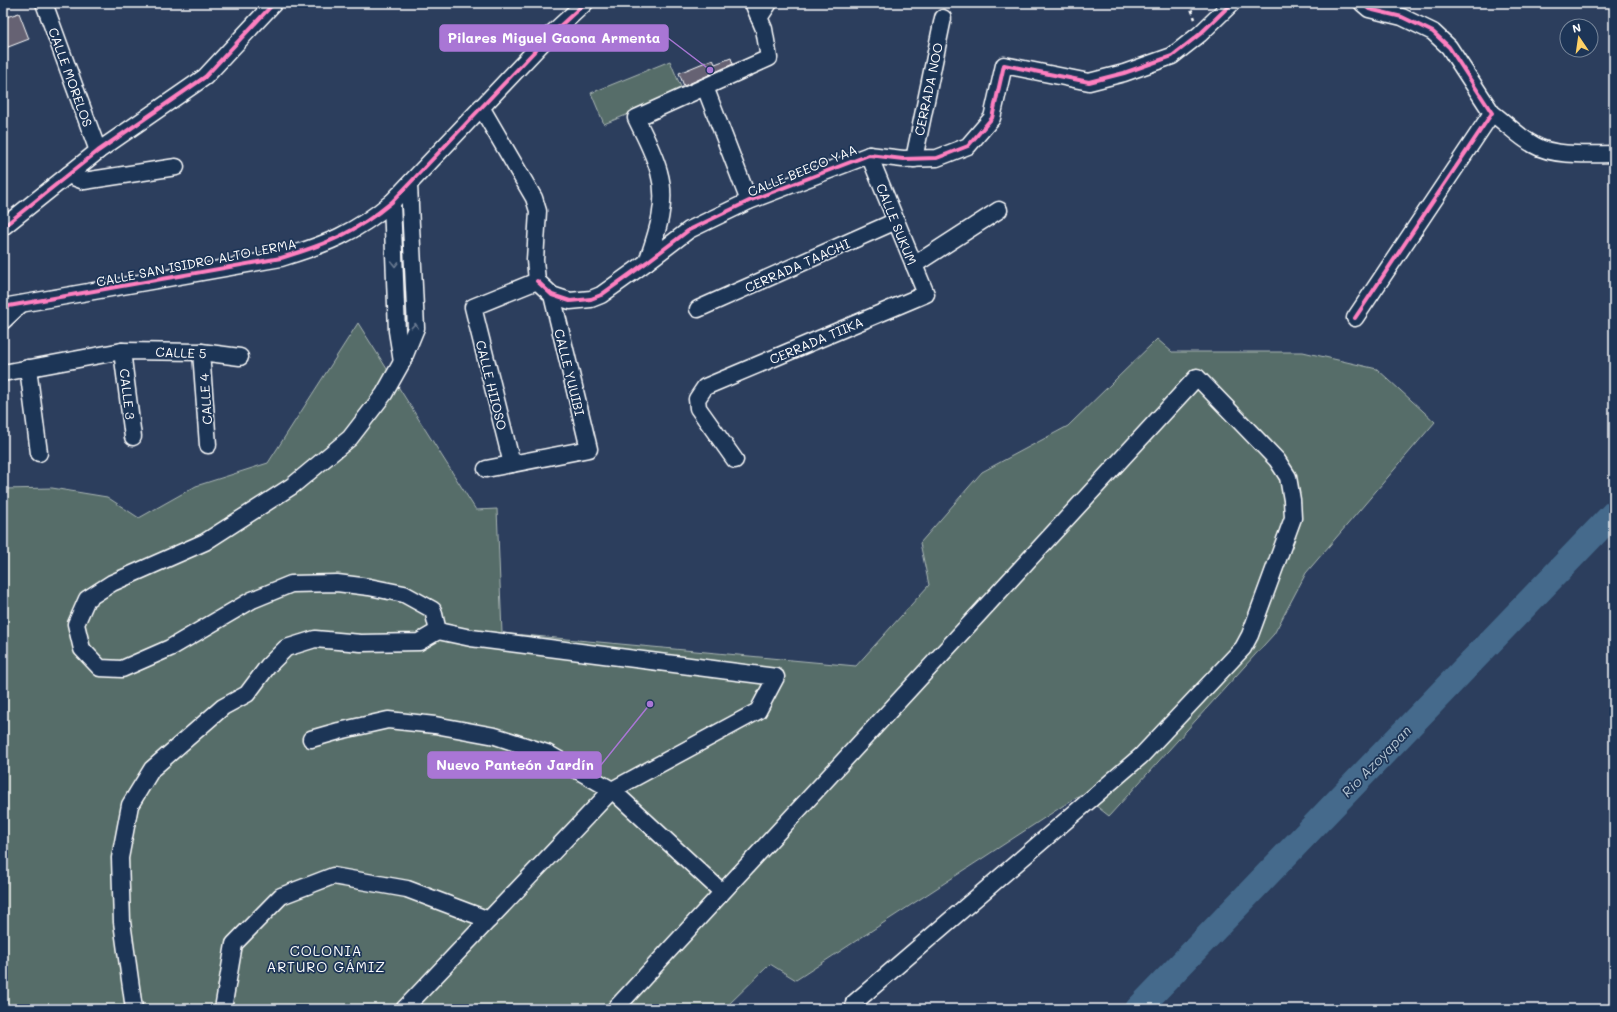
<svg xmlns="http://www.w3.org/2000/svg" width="1617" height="1012" font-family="Mali,sans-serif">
<rect width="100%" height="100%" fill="#2c3e5d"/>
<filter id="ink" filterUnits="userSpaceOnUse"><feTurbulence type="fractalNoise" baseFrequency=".025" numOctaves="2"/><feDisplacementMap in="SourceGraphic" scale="8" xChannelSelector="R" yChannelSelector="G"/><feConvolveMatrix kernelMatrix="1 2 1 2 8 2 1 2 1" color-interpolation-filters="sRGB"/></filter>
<g filter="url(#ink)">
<!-- green -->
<g fill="#566d69" stroke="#aab6b4">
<polygon points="670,61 683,92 604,124 591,93"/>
<polygon points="358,323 476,510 497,509 502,633 856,666 929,585 920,543 982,472 1068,426 1157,339 1172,352 1303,352 1377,369 1435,422 1306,573 1274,634 1109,816 1081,794 796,980 770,964 724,1009 3,1009 3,489 52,488 107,497 139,518 196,486 268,463"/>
</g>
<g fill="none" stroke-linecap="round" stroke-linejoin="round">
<!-- river -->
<polyline stroke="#446b8c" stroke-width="26" points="1138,1009 1614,513"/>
</g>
<!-- building -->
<g fill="#666273" stroke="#fff">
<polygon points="19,13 29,39 3,49 3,18"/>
<polygon points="731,58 733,64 684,86 679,73 713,59 715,64"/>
</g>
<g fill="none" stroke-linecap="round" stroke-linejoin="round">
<!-- minor casing -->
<g stroke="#fff" stroke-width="19">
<g id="minor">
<polyline points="44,3 98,151"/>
<polyline points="759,18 769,3"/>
<polyline points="705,87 749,201"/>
<polyline points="481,107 534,198 538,211 535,260 537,281"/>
<path d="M1492 113C1506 123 1519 137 1534 145 1554 157 1591 154 1614 154"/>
<polyline points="914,159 943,18"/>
<polyline points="68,175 84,181 176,167"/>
<polyline points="392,202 397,331 402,362"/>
<polyline points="3,227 98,151 205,77 274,3"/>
<path d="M647 262C657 233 668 203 659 172 654 153 644 135 636 118L769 58 764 29 753 3"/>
<polyline points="914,265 999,210"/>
<polyline points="537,281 552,295 570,301 591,299 601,295 647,262 689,230 749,201 869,155 903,159 937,158 968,146 992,118 1004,65 1089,82 1124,73 1172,56 1200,34 1232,3"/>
<path d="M3 307 281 258C327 244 355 233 392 202L548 37 585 3"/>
<polyline points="698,309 896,221"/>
<polyline points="1355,318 1492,113 1449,47 1433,32 1402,17 1369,9 1362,3"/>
<polyline points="3,321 21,304"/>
<polyline points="122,351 133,437"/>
<polyline points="201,352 208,445"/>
<polyline points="28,368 39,453"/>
<polyline points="3,373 122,351 201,352 240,357"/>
<polyline points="735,460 698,408 697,399 705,387 926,294 869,155"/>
<polyline points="512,464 473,307 537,281"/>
<polyline points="486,469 589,449 552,295"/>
<polyline points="311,739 339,731 388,720 435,725 495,736 547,753 612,790 722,892"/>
<polyline points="134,1009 122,922 120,858 130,805 152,769 223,707 247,694 268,666 286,648 315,639 361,643 419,642 438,631 433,610 404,594 369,587 337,583 291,584 252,600 170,648 122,669 100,668 82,649 76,624 87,599 112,583 205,542 292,486 350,438 384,394 402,362 416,328 409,185"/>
<polyline points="223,1009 234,944 281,896 333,876 407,889 489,920"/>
<polyline points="404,1009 612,790 758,711 776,677 471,638 438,631"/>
<polyline points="615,1009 1197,377 1277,460 1288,477 1292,500 1293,518 1250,635 1243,648 1141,756 854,1003"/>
</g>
</g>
<!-- path -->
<polyline stroke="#fff" stroke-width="2.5" stroke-dasharray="4 3" stroke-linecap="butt" points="1189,3 1195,19"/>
<!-- minor -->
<use href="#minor" stroke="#1d3557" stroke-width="16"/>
<!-- cycleway casing -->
<g stroke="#1d3557" stroke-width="6">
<g id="cycleway">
<polyline points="3,227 98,151 205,77 274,3"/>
<polyline points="537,281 552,295 570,301 591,299 601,295 647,262 689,230 749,201 869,155 903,159 937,158 968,146 992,118 1004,65 1089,82 1124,73 1172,56 1200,34 1232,3"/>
<path d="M3 307 281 258C327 244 355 233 392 202L548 37 585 3"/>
<polyline points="1355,318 1492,113 1449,47 1433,32 1402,17 1369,9 1362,3"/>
</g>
</g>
<!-- cycleway -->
<use href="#cycleway" stroke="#ff80c0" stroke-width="4"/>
</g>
<!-- one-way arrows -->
<defs><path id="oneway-chevron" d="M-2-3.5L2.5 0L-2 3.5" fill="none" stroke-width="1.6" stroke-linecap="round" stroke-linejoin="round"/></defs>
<g stroke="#6c7c92">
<use href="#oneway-chevron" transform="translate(395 264) rotate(89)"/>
<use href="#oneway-chevron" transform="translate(415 326) rotate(-85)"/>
</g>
</g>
<g text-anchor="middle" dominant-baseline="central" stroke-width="3.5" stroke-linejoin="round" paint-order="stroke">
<!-- street labels -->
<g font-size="13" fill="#fff" stroke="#1d3557">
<text transform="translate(71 77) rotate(70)">CALLE MORELOS</text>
<text transform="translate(928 89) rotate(-78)">CERRADA NOO</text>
<text transform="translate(802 170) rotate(-22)">CALLE BEECO YAA</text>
<text transform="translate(897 224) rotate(68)">CALLE SUKUM</text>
<text transform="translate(196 262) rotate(-11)">CALLE SAN ISIDRO ALTO LERMA</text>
<text transform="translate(797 265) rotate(-24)">CERRADA TAACHI</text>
<text transform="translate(816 340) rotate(-23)">CERRADA TIIKA</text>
<text transform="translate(181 352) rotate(2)">CALLE 5</text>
<text transform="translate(570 372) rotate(76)">CALLE YUUIBI</text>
<text transform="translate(492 385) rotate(76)">CALLE HIIOSO</text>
<text transform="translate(128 394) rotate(83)">CALLE 3</text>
<text transform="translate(205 399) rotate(-94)">CALLE 4</text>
</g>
<!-- water labels -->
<g font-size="14" font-style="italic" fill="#b4c4d1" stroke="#1d3557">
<text transform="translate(1376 761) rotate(-46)">Rio Azoyapan</text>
</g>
<!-- neighbourhood labels -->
<g font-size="14" letter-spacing="1" fill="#fff" stroke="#1d3557">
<text x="326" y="950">COLONIA<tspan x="326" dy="16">ARTURO GÁMIZ</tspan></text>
</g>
</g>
<!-- callouts -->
<path fill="none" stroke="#a976d5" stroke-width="1.5" d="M710 70L668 38M650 704L601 765"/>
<g fill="#a976d5" stroke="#1d3557" stroke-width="1.5">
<circle cx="710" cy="70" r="4"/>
<circle cx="650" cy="704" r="4"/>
</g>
<g fill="#a976d5" stroke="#a976d5" stroke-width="1.5">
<rect x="440" y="25" width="228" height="26" rx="4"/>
<rect x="428" y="752" width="173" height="26" rx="4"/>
</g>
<g font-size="14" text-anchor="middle" font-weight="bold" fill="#fff">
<text x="554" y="43">Pilares Miguel Gaona Armenta</text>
<text x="515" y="770">Nuevo Panteón Jardín</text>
</g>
<!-- margin -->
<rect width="1617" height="1012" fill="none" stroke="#1d3557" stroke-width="16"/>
<rect x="8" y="8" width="1601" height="996" fill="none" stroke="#fff" stroke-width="1.5" filter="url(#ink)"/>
<!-- north arrow -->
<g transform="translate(1579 38) rotate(347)"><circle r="19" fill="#1d3557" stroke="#77869a"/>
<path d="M0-3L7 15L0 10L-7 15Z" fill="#ffd166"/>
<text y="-6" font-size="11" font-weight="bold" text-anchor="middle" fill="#ffffff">N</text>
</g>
</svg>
